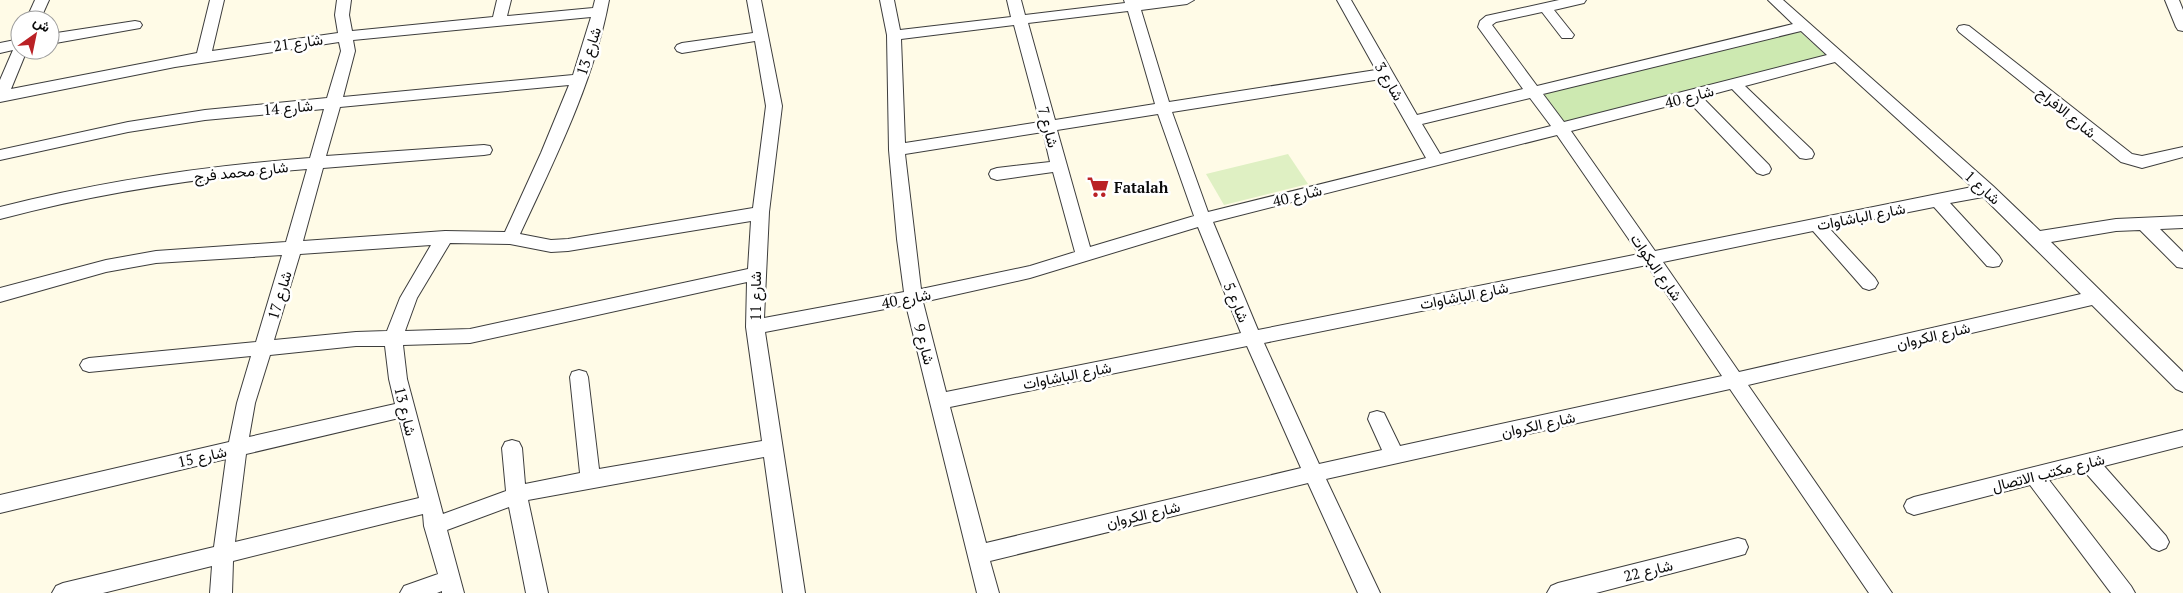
<svg xmlns="http://www.w3.org/2000/svg" width="2183" height="593" font-family="'PT Serif',Vazirmatn,serif">
<rect width="100%" height="100%" fill="#fffbe7"/>
<!-- green -->
<polygon fill="#cde9b1" points="1799,31 1827,56 1566,124 1544,94"/>
<!-- pitch -->
<polygon fill="#dff0c3" points="1288,154 1308,184 1224,205 1206,174"/>
<g fill="none" stroke-linecap="round" stroke-linejoin="round">
<!-- minor casing -->
<g stroke="#3d3d3d" stroke-width="2">
<g id="minor">
<polygon points="35,0 49,0 40,20 26,20"/>
<path d="M210 0H224L212 51 338 33 335 15 337 0H351L349 15 352 31 493 17 497 0H511L507 16 593 8 595 0H609C594 81 555 159 520 234L551 240 568 239 753 208 766 106 755 41 682 53 677 51 675 48 677 45 682 43 753 33 747 0H761L782 106 769 212 764 318 904 292 897 239 889 150 887 35 880 0H894L900 30 1011 17 1007 0H1021L1025 15 1125 3 1124 0H1194L1187 4 1141 10 1169 102 1376 70 1337 0H1351L1417 115 1523 89 1478 27 1480 21 1486 16 1559 0H1586L1584 3 1554 10 1574 35 1572 38H1562L1542 12 1496 22 1492 25 1537 86 1793 24 1768 0H1783L1993 186 2040 231 2116 219 2183 216V228L2160 229 2183 252V268L2177 267 2140 230 2116 231 2051 242 2183 372V392L2176 389 2092 305 1748 385 1892 593H1869L1730 389 1326 479 1380 593H1358L1308 483 990 561 999 593H977L906 305 765 332 805 593H783L764 457 528 500 548 593H526L509 507 447 530 464 593H442V591L437 593H400L404 586 438 574 424 526 423 514 233 561 232 593H210L212 566 103 593H52L56 586 63 583 214 547 226 459 0 513V495L229 442 237 403 251 356 89 372 83 370 80 365 83 360 89 358 256 342 282 255 156 263 106 272 0 302V288L106 260 156 251 286 242 307 169C202 177 102 192 0 219V207C103 181 204 166 310 158L324 109 205 120 128 132 0 160V150L128 122 205 110 327 98 341 51 339 42 175 67 0 102V80L13 50 0 53V43L20 39V50H27L11 89 197 53ZM1128 11 1155 104 1055 120 1028 23ZM591 17 573 75 343 97 355 51 353 40ZM1014 25 1040 122 905 143 901 39ZM1801 31 1827 55 1564 122 1543 94ZM1835 62 1972 187 1655 251 1571 131 1688 101 1757 173 1763 175 1769 173 1771 169 1769 165 1702 97 1732 89 1800 158 1806 159 1812 158 1814 154 1812 150 1745 86ZM1381 79 1426 158 1208 212 1172 112ZM569 85 541 153 505 232 445 231 303 241 323 168 484 155 490 154 492 150 490 146 484 145 326 156 340 107ZM1530 98 1551 126 1440 154 1422 124ZM1158 114 1194 216 1090 247 1057 130ZM1043 132 1050 162 997 168 991 170 989 174 991 178 997 180 1053 172 1075 252 1030 266 921 289 905 154ZM1557 135 1639 254 1258 330 1213 222ZM1983 197 2081 294 1739 372 1663 262 1813 231 1863 288 1869 290 1875 288 1878 283 1875 278 1829 228 1934 207 1987 266 1993 267 1999 266 2002 261 1999 256 1950 203ZM751 221 748 269 470 329 405 331 417 298 450 243 510 244 551 252 568 251ZM1198 227 1241 333 946 392 923 302 1030 278ZM431 245 400 298 387 331 356 332 274 340 300 254ZM1647 265 1722 376 1400 446 1384 413 1377 411 1370 413 1368 419 1382 450 1319 464 1264 343ZM747 282 746 327 762 441 599 469 588 377 586 372 579 370 572 372 570 377 580 473 525 484 522 448 519 442 512 440 505 442 502 448 506 491 443 514 407 379 403 345 470 343ZM356 346H385L389 379 395 404 249 437 255 403 270 355ZM1247 346 1301 468 986 543 950 407ZM399 418 419 498 235 542 246 454Z"/>
<polygon points="2165,0 2179,0 2183,10 2183,31 2178,30 2176,27"/>
<polygon points="135,21 140,22 142,25 140,28 50,44 50,34"/>
<polygon points="1964,25 1969,26 2132,154 2142,156 2183,147 2183,157 2142,168 2121,162 1959,32 1957,29 1959,26"/>
<polygon points="2183,430 2183,446 2104,466 2166,536 2169,542 2166,548 2159,551 2152,548 2084,471 2049,480 2131,586 2135,593 2111,593 2030,485 1914,515 1907,512 1904,506 1907,500 1914,497"/>
<polygon points="1738,538 1745,540 1748,547 1745,554 1738,556 1596,593 1547,593 1551,586 1558,583"/>
</g>
</g>
<!-- minor -->
<use href="#minor" fill="#fff" fill-rule="evenodd"/>
</g>
<!-- icons -->
<defs>
<g id="supermarket-bare" transform="scale(1.725)"><path d="M-6-5.5h2.5l.6 2H6L4.5 2H-2.5L-4.4-4H-6ZM-1.5 3.2a1.3 1.3 0 1 0 .1 0ZM3 3.2a1.3 1.3 0 1 0 .1 0Z" fill="#ba2125" stroke="#fff" stroke-width="2.5" paint-order="stroke"/></g>
</defs>
<g fill-rule="evenodd">
<use href="#supermarket-bare" x="1098" y="187"/>
</g>
<g text-anchor="middle" dominant-baseline="central" stroke-width="5" stroke-linejoin="round" paint-order="stroke">
<!-- street labels -->
<g font-size="15" fill="#0a0a0a" stroke="#fff">
<text transform="translate(298 42) rotate(-8)">شارع 21</text>
<text transform="translate(588 51) rotate(-72)">شارع 13</text>
<text transform="translate(1390 81) rotate(60)">شارع 3</text>
<text transform="translate(1689 96) rotate(-15)">شارع 40</text>
<text transform="translate(288 107) rotate(-5)">شارع 14</text>
<text transform="translate(2067 112) rotate(39)">شارع الافراح</text>
<text transform="translate(1049 127) rotate(75)">شارع 7</text>
<text transform="translate(241 171) rotate(-6)">شارع محمد فرج</text>
<text transform="translate(1983 187) rotate(42)">شارع 1</text>
<text transform="translate(1297 195) rotate(-14)">شارع 40</text>
<text transform="translate(1861 216) rotate(-11)">شارع الباشاوات</text>
<text transform="translate(1657 267) rotate(55)">شارع البكوات</text>
<text transform="translate(279 295) rotate(-73)">شارع 17</text>
<text transform="translate(1464 295) rotate(-11)">شارع الباشاوات</text>
<text transform="translate(755 296) rotate(-90)">شارع 11</text>
<text transform="translate(906 298) rotate(-11)">شارع 40</text>
<text transform="translate(1237 302) rotate(67)">شارع 5</text>
<text transform="translate(1933 335) rotate(-13)">شارع الكروان</text>
<text transform="translate(925 344) rotate(75)">شارع 9</text>
<text transform="translate(1067 375) rotate(-11)">شارع الباشاوات</text>
<text transform="translate(406 411) rotate(76)">شارع 13</text>
<text transform="translate(1538 424) rotate(-12)">شارع الكروان</text>
<text transform="translate(202 456) rotate(-13)">شارع 15</text>
<text transform="translate(2048 472) rotate(-14)">شارع مكتب الاتصال</text>
<text transform="translate(1143 514) rotate(-13)">شارع الكروان</text>
<text transform="translate(1648 570) rotate(-14)">شارع 22</text>
</g>
<!-- poi labels -->
<g font-size="15" font-weight="bold" fill="#0a0a0a" stroke="#fff" text-anchor="start">
<text x="1114" y="187">Fatalah</text>
</g>
</g>
<!-- north arrow -->
<g transform="translate(35 35) rotate(33)"><circle r="24" fill="#ffffff" stroke="#9d9d9d"/>
<path d="M0-4L9 19L0 12L-9 19Z" fill="#ba2125"/>
<text y="-8" font-size="14" font-weight="bold" text-anchor="middle" fill="#0a0a0a">ش</text>
</g>
</svg>
